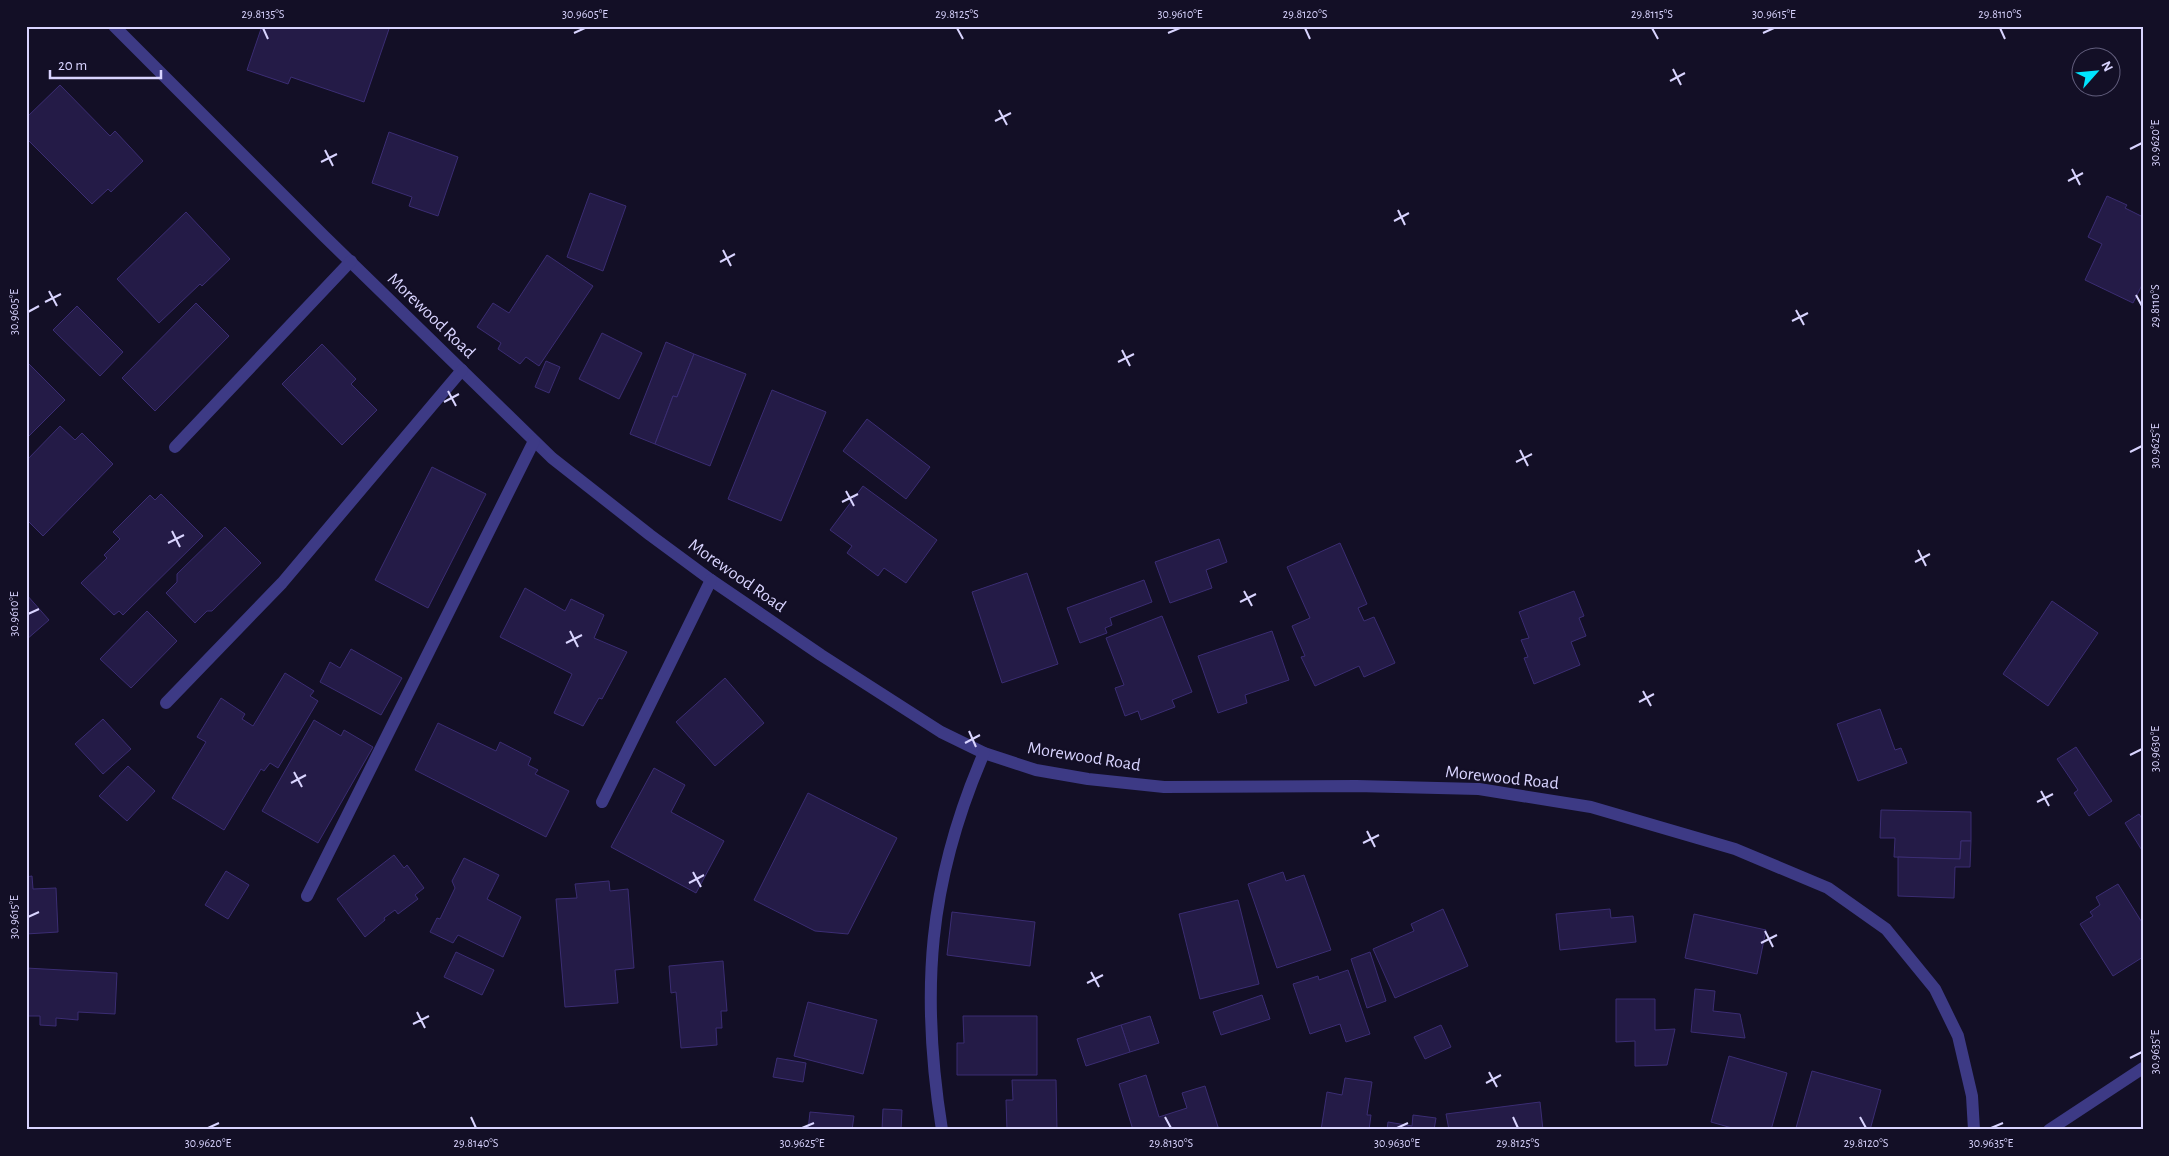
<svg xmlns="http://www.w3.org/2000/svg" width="2169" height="1156" font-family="'Alegreya Sans',sans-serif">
<rect width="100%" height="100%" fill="#130f26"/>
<!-- building -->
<g fill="#241b47" stroke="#3b2d73">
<polygon points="262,26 390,26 364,102 291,77 288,84 247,70"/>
<polygon points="60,85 110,136 115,131 143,161 111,192 108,189 92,204 26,138 26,118"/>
<polygon points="389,132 458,157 438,216 409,206 412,197 372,183"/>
<polygon points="590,193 626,206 603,271 567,257"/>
<polygon points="2107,196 2127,205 2125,208 2143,217 2143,283 2133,303 2085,280 2102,244 2088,237"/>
<polygon points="186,212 230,259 202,286 200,284 159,323 117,279"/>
<polygon points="547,255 593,286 539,366 526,357 520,364 498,349 501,343 477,327 493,303 509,313"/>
<polygon points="196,303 229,336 155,411 122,378"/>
<polygon points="77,306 123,352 100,376 53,330"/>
<polygon points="602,333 642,353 619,399 579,379"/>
<polygon points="666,342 694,354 677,397 673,396 655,444 630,434"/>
<polygon points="322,344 356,379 351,384 377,410 342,445 282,384"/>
<polygon points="694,354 746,374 710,466 655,444 673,396 677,397"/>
<polygon points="26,361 65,400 26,439"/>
<polygon points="546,361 560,367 549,393 535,387"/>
<polygon points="772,390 826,412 781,521 728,499"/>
<polygon points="867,419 930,467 906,499 843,451"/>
<polygon points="60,426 75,440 82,433 113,464 43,536 26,519 26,461"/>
<polygon points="432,467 486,494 428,608 375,580"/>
<polygon points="863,486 937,540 906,583 884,568 878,576 847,553 852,546 830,530"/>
<polygon points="161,494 203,536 123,615 119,611 114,615 81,583 107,558 104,555 120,539 113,532 150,495 155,500"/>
<polygon points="225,527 261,563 212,611 207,611 195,623 166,593 177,582 177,574"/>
<polygon points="1219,539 1227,562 1206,570 1212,588 1170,603 1155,562"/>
<polygon points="1340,543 1367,604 1358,608 1364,621 1374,617 1395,663 1364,677 1359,666 1315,686 1301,657 1305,656 1292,626 1310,618 1287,567"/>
<polygon points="1027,573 1058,664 1002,683 972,592"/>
<polygon points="1144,580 1152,602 1110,618 1112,625 1105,628 1107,633 1080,643 1067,608"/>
<polygon points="525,588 565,611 571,599 604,615 594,638 627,652 602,699 599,698 583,726 554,713 572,674 500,637"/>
<polygon points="1574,591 1584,616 1579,618 1586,636 1571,642 1580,665 1534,684 1524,658 1528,657 1521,640 1529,638 1519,612"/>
<polygon points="26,594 49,620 26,640"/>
<polygon points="2052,601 2098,633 2048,706 2003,674"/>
<polygon points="147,611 177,641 131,688 100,659"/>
<polygon points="1162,616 1192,692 1172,700 1175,707 1141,720 1138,711 1125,716 1115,688 1124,685 1106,638"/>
<polygon points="1272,631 1289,680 1245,695 1247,703 1218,713 1198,656"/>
<polygon points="351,649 402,678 381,715 320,682 330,662 340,668"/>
<polygon points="285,673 314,691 310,696 318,701 278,768 270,763 264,771 261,769 224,830 172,798 206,742 197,737 221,698 245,714 242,719 253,726"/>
<polygon points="725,678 764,723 715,766 676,722"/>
<polygon points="1880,709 1895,750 1901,748 1907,763 1858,781 1837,724"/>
<polygon points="103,719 131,749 103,774 75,744"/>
<polygon points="314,720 341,736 344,730 373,747 318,843 262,811"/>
<polygon points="438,723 496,751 500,742 531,758 528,765 538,770 535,774 569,791 546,837 415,770"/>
<polygon points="2076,747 2112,801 2089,816 2074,793 2078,790 2057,759"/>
<polygon points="128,766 155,791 127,821 99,796"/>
<polygon points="654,768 685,785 671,812 724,841 696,893 611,847"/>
<polygon points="808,793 897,838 848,934 815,931 754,900"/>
<polygon points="1881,810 1971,812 1971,841 1961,841 1960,859 1894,857 1895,838 1880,838"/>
<polygon points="2139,814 2143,820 2143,852 2125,823"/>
<polygon points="1961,841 1971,841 1970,867 1955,867 1954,898 1898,896 1898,857 1960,859"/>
<polygon points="394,855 404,868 407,865 424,888 415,895 418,899 398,914 395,910 384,918 385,920 365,937 337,899"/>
<polygon points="464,858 499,875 487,899 521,917 503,957 458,935 453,943 430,932 437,918 440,919 455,888 452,881"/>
<polygon points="226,871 249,885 228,919 205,905"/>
<polygon points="1283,872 1286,881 1304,875 1331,950 1277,968 1248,884"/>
<polygon points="32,876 33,889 56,888 58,932 26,934 26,877"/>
<polygon points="609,881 610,891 628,889 634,968 615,970 618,1003 565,1007 556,899 577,898 575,884"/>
<polygon points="2118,884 2143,924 2143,957 2113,976 2080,924 2093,916 2090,912 2100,905 2096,897"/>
<polygon points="1238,900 1259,984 1200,999 1179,914"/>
<polygon points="1443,909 1468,966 1395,998 1373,949 1414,931 1411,924"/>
<polygon points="1610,909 1611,918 1633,916 1636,942 1560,950 1556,914"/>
<polygon points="952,912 1035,922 1030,966 947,955"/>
<polygon points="1694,914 1766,930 1757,974 1685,958"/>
<polygon points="456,952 494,970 482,995 444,977"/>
<polygon points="1370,952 1386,1001 1367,1008 1351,959"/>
<polygon points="723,961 727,1011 721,1011 722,1028 716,1028 717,1045 681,1048 676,992 671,993 669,966"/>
<polygon points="26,968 117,973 115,1014 78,1012 78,1020 56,1018 56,1026 40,1025 40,1016 26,1016"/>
<polygon points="1348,970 1370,1034 1346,1042 1340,1024 1310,1034 1293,984 1318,976 1319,980"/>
<polygon points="1695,989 1715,991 1713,1011 1740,1014 1745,1038 1691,1032"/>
<polygon points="1262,995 1270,1019 1221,1035 1213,1012"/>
<polygon points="1616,999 1655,999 1655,1030 1675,1029 1667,1065 1635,1066 1635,1041 1616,1042"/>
<polygon points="808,1002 877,1020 863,1074 794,1056"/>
<polygon points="963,1016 1037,1016 1037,1075 957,1075 957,1043 964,1043"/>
<polygon points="1150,1016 1159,1043 1130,1052 1121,1025"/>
<polygon points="1121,1025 1130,1052 1086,1066 1077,1039"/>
<polygon points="1441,1025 1451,1047 1425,1059 1414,1037"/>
<polygon points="1729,1056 1787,1073 1771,1130 1739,1130 1711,1122"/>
<polygon points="777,1058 806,1063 803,1082 773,1077"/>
<polygon points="1812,1071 1881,1090 1870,1130 1796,1128"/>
<polygon points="1146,1075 1159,1117 1187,1108 1182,1093 1205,1086 1219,1130 1133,1130 1119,1084"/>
<polygon points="1345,1078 1372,1082 1367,1115 1371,1115 1369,1130 1321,1130 1327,1092 1342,1095"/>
<polygon points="1012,1080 1056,1080 1057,1130 1007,1130 1006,1100 1013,1100"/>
<polygon points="1540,1102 1543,1130 1449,1130 1446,1114"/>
<polygon points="883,1109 902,1110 901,1130 882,1130"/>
<polygon points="810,1112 854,1116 852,1130 808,1130"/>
<polygon points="1413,1115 1436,1118 1434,1130 1387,1130 1388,1122 1412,1126"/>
</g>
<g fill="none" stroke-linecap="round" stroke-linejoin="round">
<!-- minor -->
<g stroke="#3d3a85" stroke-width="12">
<polyline points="114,26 324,236 552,458 650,535 711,580 821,655 941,732 984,753 1036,770 1088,779 1164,787 1356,786 1479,789 1591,807 1735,849 1828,888 1886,929 1935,989 1958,1036 1972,1096 1974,1130"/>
<polyline points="175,447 351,261"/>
<polyline points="166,703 282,583 462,370"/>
<polyline points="602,802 711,580"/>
<polyline points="307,896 534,441"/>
<path d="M942 1130C920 992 928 882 984 753"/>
<polyline points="2049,1130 2143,1068"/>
</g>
</g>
<!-- ticks -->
<path fill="none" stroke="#d9d4ff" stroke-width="2" d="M263 28 268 39M957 28 963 39M1305 28 1310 39M1652 28 1658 39M2000 28 2005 39M574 33 585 28M1168 33 1180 28M1763 33 1774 28M1673 69 1681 85M1670 81 1685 73M999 110 1007 125M995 121 1011 113M2130 149 2142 143M325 150 333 166M321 162 337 154M2072 169 2080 185M2068 181 2083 173M1398 210 1405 225M1394 221 1409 213M723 250 731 266M720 262 735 254M49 291 57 306M2136 295 2142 306M45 302 61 294M1796 310 1804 325M28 312 39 306M1792 321 1808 313M1122 350 1130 366M1118 362 1134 354M448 391 456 406M444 402 459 394M1520 450 1528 466M2130 452 2142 446M1516 462 1532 454M846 491 854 506M842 502 858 494M172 531 180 547M168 543 184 535M1918 550 1926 566M1915 562 1930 554M1244 591 1252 606M1240 602 1256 594M28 614 39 609M570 631 578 647M566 643 582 635M1643 691 1651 706M1639 702 1654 694M969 731 976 747M965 743 980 735M2130 755 2142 749M294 772 302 787M291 783 306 775M2041 791 2049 806M2037 802 2053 794M1367 831 1375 847M1363 843 1379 835M693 872 701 887M689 883 704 875M28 917 39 912M1765 931 1773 947M1761 943 1777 935M1091 972 1099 987M1087 983 1103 975M417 1012 425 1028M413 1024 429 1016M2130 1058 2142 1052M1489 1072 1497 1087M1486 1083 1501 1075M471 1117 476 1128M1165 1117 1171 1128M1513 1117 1518 1128M1860 1117 1866 1128M208 1128 219 1123M802 1128 814 1123M1397 1128 1408 1123M1991 1128 2003 1123"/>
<g text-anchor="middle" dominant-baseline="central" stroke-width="4" stroke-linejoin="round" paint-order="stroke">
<!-- street labels -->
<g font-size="18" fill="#d9d4ff" stroke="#130f26">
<text transform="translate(431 316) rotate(44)">Morewood Road</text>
<text transform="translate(737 576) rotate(35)">Morewood Road</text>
<text transform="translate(1084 757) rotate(9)">Morewood Road</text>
<text transform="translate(1502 778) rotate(6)">Morewood Road</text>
</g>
</g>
<!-- border -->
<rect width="2169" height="1156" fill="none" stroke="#130f26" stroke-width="55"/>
<!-- north arrow -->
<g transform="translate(2096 72) rotate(63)"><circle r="24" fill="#130f26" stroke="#625e7d"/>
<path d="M0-4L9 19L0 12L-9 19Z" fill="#00e5ff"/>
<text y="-8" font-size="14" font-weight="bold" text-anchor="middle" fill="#d9d4ff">N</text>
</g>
<!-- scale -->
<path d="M50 70v8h111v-8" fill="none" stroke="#d9d4ff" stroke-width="2.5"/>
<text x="58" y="70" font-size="15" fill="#d9d4ff" stroke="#130f26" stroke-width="4" paint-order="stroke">20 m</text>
<rect x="28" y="28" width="2114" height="1100" fill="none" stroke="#d9d4ff" stroke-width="2"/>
<g font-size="12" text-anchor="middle" fill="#d9d4ff">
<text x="263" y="18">29.8135°S</text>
<text x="585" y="18">30.9605°E</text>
<text x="957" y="18">29.8125°S</text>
<text x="1180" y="18">30.9610°E</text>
<text x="1305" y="18">29.8120°S</text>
<text x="1652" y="18">29.8115°S</text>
<text x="1774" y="18">30.9615°E</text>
<text x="2000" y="18">29.8110°S</text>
<text transform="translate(2155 143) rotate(-90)" y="4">30.9620°E</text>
<text transform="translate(2155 306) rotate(-90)" y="4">29.8110°S</text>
<text transform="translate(14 312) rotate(-90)" y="4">30.9605°E</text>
<text transform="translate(2155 446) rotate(-90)" y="4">30.9625°E</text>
<text transform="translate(14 614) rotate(-90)" y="4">30.9610°E</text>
<text transform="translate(2155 749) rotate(-90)" y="4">30.9630°E</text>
<text transform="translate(14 917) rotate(-90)" y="4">30.9615°E</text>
<text transform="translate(2155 1052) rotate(-90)" y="4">30.9635°E</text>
<text x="208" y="1147">30.9620°E</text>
<text x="476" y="1147">29.8140°S</text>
<text x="802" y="1147">30.9625°E</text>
<text x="1171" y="1147">29.8130°S</text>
<text x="1397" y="1147">30.9630°E</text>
<text x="1518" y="1147">29.8125°S</text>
<text x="1866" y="1147">29.8120°S</text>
<text x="1991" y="1147">30.9635°E</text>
</g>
</svg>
